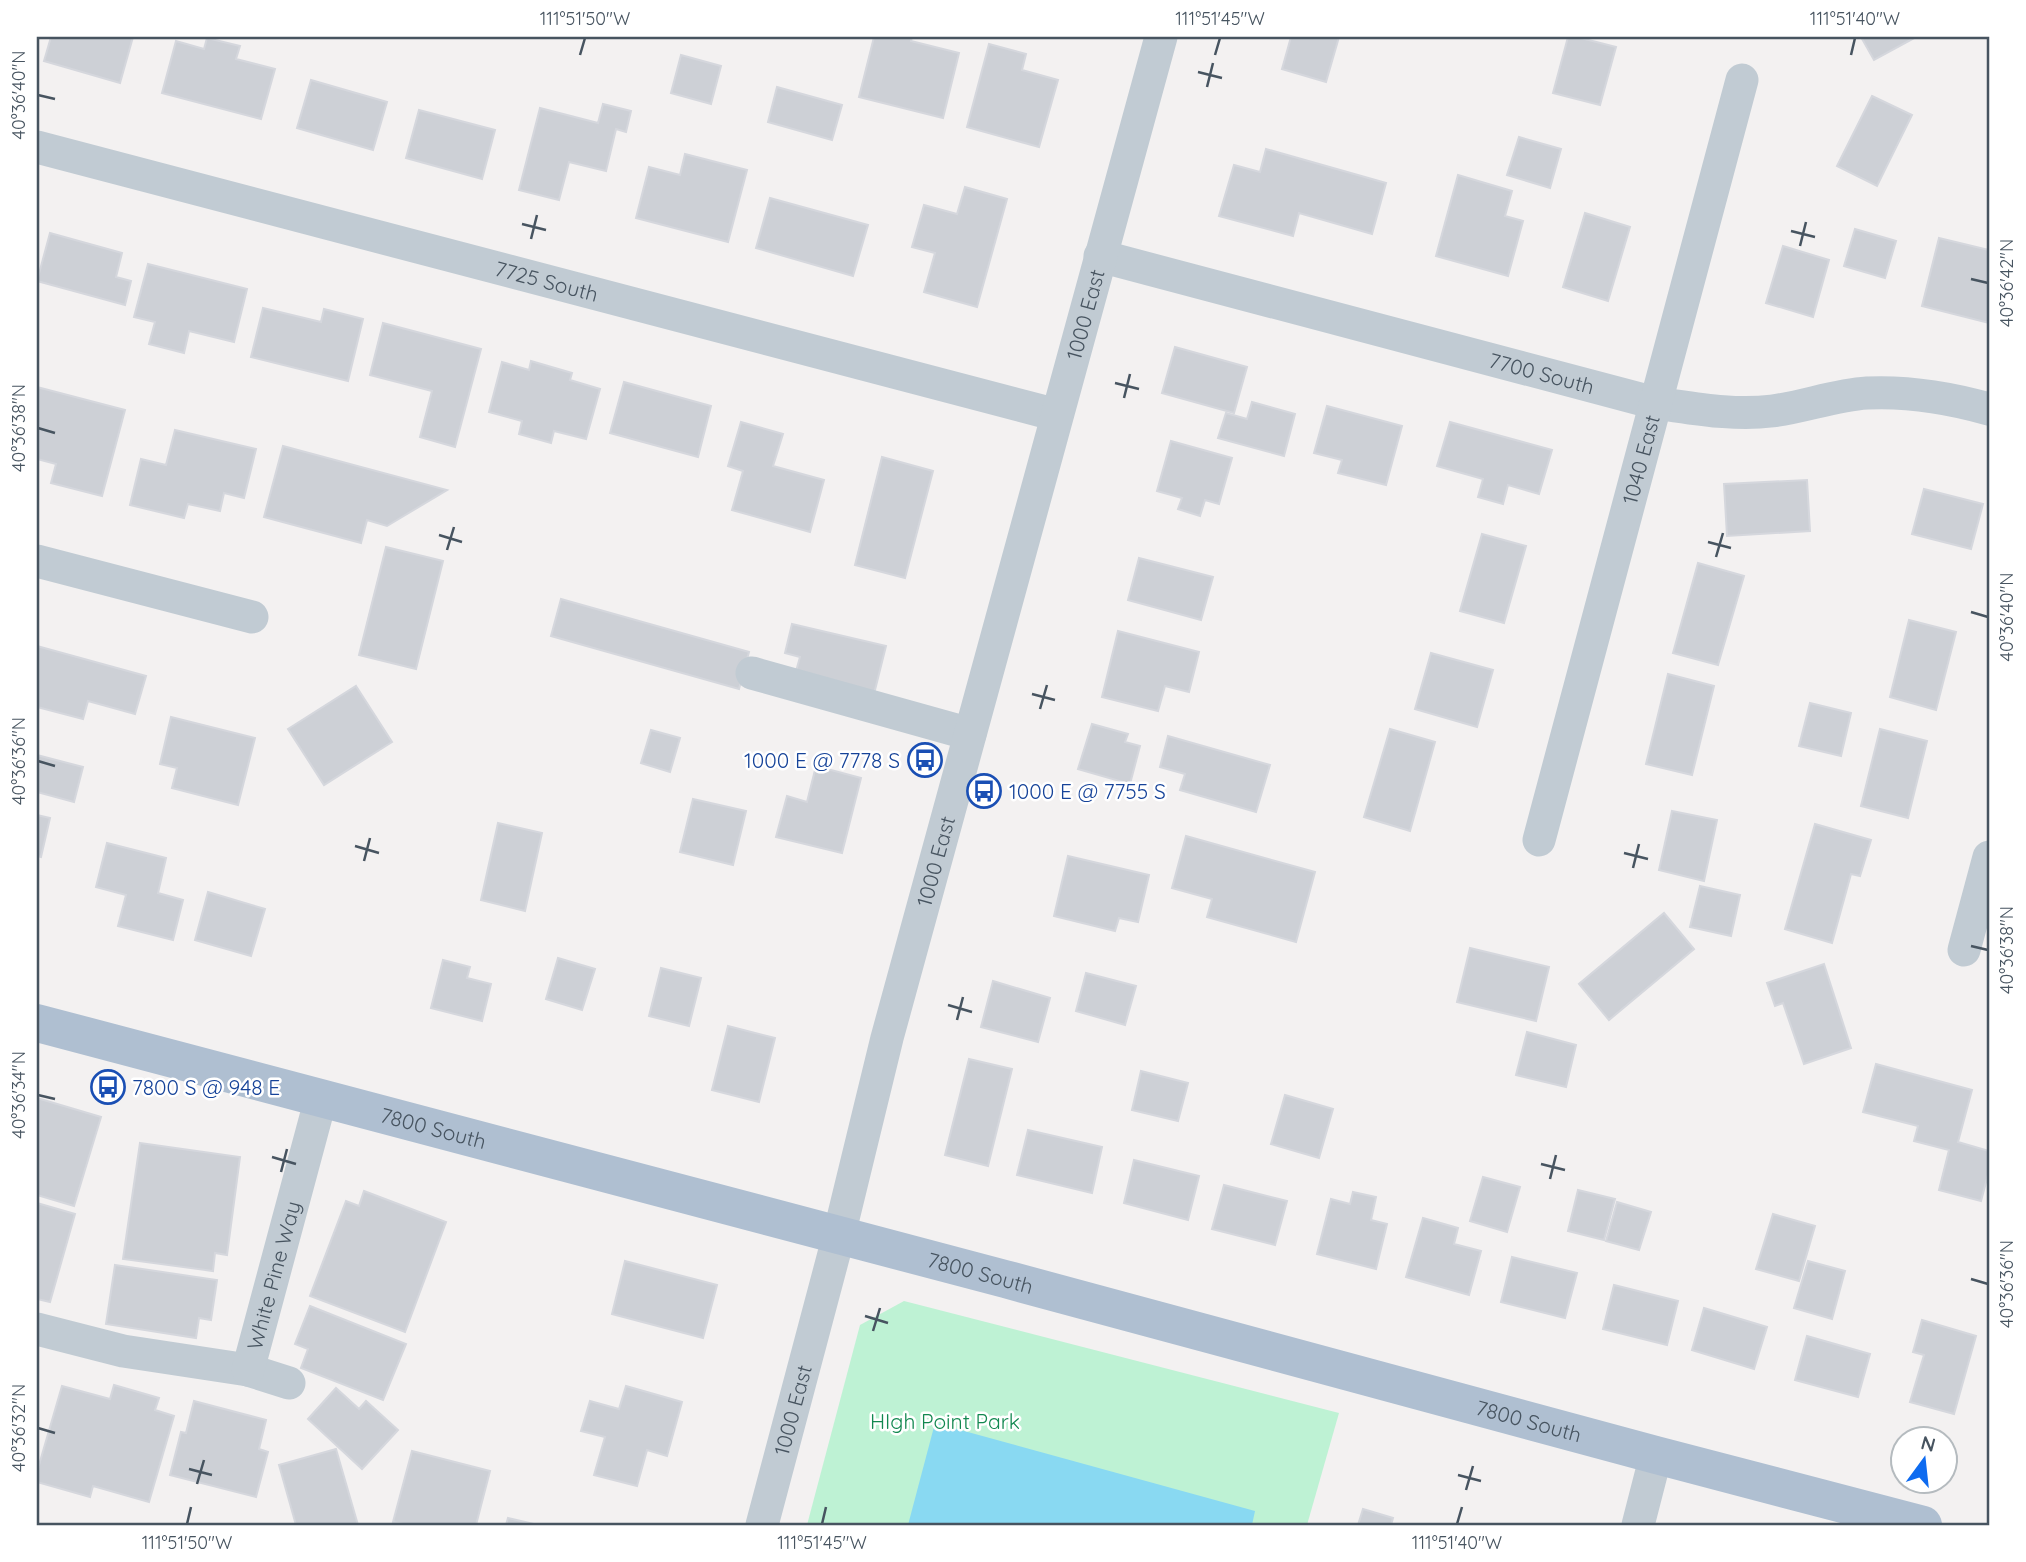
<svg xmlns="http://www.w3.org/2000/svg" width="2026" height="1562" font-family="Quicksand,sans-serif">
<rect width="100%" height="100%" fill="#f3f1f1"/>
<!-- green -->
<polygon fill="#bef2d4" points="904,1301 1339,1413 1307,1525 807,1525 860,1325"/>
<!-- water -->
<polygon fill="#89d9f2" points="935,1423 1255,1511 1252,1525 908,1525"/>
<!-- building -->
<g fill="#cdd0d6" stroke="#d5d7dd" stroke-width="2">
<polygon points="51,37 133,37 120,83 44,61"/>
<polygon points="874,37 912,37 911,41 959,53 943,118 859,97"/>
<polygon points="1291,37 1339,37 1326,82 1282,69"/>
<polygon points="1568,37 1577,37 1616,47 1600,105 1553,93"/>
<polygon points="1861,37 1916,37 1874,60"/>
<polygon points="207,38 240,46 236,59 275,69 261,119 162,93 176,41 204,49"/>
<polygon points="989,44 1026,54 1022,70 1058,80 1039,147 967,127"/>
<polygon points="681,55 721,66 711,104 671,93"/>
<polygon points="311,80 387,102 373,150 297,128"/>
<polygon points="777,87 842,105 832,140 768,122"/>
<polygon points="1872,96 1912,115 1877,186 1837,166"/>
<polygon points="603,104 631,111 626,132 616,129 606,171 569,162 559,200 519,190 540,108 598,123"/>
<polygon points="419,110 495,130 482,179 406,158"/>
<polygon points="1519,137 1561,149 1550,188 1507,175"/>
<polygon points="1266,149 1386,183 1372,234 1299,213 1293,236 1219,216 1234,165 1260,172"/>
<polygon points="685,154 747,170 728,242 636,218 649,167 680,175"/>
<polygon points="1458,175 1512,191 1505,216 1523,221 1508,276 1436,256"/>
<polygon points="965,187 1007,199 977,307 924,292 935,253 912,247 924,205 957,214"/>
<polygon points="770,198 868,225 853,276 756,248"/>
<polygon points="1585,213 1630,227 1608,301 1563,287"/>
<polygon points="1855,229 1896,241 1885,278 1844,266"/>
<polygon points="50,233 122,253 116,277 131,281 125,305 37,281"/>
<polygon points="1939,238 1989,250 1989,323 1922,306"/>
<polygon points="1783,246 1829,260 1813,317 1766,303"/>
<polygon points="148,264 247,289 234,342 189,331 184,353 149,344 155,322 134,317"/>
<polygon points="263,308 321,322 324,309 363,319 348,381 251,357"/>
<polygon points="383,323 481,349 455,447 420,437 432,391 370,375"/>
<polygon points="1175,347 1247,367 1234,413 1162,393"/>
<polygon points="531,361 572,373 570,380 600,389 586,439 554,431 551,443 519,434 522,421 489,412 502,362 529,370"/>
<polygon points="624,382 711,406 698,457 610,433"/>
<polygon points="37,387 125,410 102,496 51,483 56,464 37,459"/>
<polygon points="1252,402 1295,414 1284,456 1218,438 1226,413 1247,419"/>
<polygon points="1327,406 1402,426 1386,485 1338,473 1342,460 1314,453"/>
<polygon points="741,422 783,434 773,466 824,480 810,532 732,510 743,471 728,466"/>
<polygon points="1450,422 1552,450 1539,494 1508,485 1503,504 1478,497 1483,479 1437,466"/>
<polygon points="175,430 256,449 244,498 224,493 220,511 188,504 184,518 130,505 141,459 166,465"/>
<polygon points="1171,441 1232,458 1219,504 1205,500 1200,516 1178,509 1182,498 1157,491"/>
<polygon points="283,446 447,490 387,526 367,520 361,543 264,517"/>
<polygon points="882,457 933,471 905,578 855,565"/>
<polygon points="1807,480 1810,531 1727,536 1724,484"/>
<polygon points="1924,489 1983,504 1971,549 1912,534"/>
<polygon points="1482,534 1526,546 1504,623 1460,611"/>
<polygon points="386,547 443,561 416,669 359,655"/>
<polygon points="1139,558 1213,577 1201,620 1128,600"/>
<polygon points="1698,563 1744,576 1718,665 1673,653"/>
<polygon points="561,599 749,652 739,689 551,636"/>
<polygon points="1909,620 1956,632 1936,710 1890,697"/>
<polygon points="792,624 886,646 874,694 795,675 800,657 785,653"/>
<polygon points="1118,631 1199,652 1189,692 1165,686 1158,711 1102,697"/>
<polygon points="37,646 146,676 135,714 88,701 83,719 37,707"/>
<polygon points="1431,653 1493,670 1477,727 1415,709"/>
<polygon points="1668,674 1714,686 1692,775 1646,764"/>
<polygon points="356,686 392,742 324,785 288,729"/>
<polygon points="1810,703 1851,713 1841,756 1799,746"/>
<polygon points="171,717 255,738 238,805 172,788 177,768 160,764"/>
<polygon points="1092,724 1128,734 1125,742 1140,746 1130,784 1078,769"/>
<polygon points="1390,729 1435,742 1410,831 1364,817"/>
<polygon points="1880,729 1927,741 1908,818 1861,806"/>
<polygon points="651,730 680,738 670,772 641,763"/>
<polygon points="1168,736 1270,765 1256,812 1180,790 1185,774 1160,767"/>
<polygon points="37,755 83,767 74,802 37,792"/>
<polygon points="816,766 861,778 842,853 776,837 787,796 807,802"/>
<polygon points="693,799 746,811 733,865 680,852"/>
<polygon points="1672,811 1717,820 1704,881 1659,870"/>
<polygon points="37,815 50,818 41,857 37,856"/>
<polygon points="498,823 542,833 525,911 481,900"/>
<polygon points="1815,824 1871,840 1860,876 1851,874 1832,943 1785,929"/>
<polygon points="1186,836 1315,872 1296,942 1207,917 1212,899 1172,888"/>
<polygon points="107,843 166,858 158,893 183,900 173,940 118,926 126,895 96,887"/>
<polygon points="1068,856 1149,875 1138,922 1119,918 1115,931 1054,916"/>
<polygon points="1700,886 1740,895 1731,936 1690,927"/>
<polygon points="208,892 265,909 251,956 195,940"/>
<polygon points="1664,913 1694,949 1609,1020 1579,984"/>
<polygon points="1470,948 1549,967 1536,1021 1457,1002"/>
<polygon points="558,958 595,969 582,1010 546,999"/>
<polygon points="443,960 470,967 467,978 491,984 482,1021 431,1008"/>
<polygon points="1824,964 1851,1048 1804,1064 1783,1003 1775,1006 1767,983"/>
<polygon points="661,968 701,978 689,1026 649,1016"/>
<polygon points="1086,973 1136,986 1125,1025 1076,1011"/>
<polygon points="993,981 1050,998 1038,1042 981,1027"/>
<polygon points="728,1026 775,1038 759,1102 712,1090"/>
<polygon points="1527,1032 1576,1045 1566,1087 1516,1075"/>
<polygon points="969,1059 1012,1069 988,1166 945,1155"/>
<polygon points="1876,1064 1972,1090 1958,1142 1989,1151 1989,1171 1981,1201 1939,1190 1949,1150 1914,1141 1918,1126 1863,1112"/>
<polygon points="1141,1071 1188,1083 1178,1121 1132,1110"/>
<polygon points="1285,1095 1333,1109 1319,1158 1271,1144"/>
<polygon points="37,1098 101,1117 74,1206 37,1195"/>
<polygon points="1028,1130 1102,1147 1092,1193 1017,1175"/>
<polygon points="140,1143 240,1157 227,1255 215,1253 213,1271 123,1259"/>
<polygon points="1134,1160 1199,1176 1188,1220 1124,1203"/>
<polygon points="1483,1177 1520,1187 1507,1232 1470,1221"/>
<polygon points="1224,1185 1287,1201 1275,1245 1212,1229"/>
<polygon points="1578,1190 1615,1199 1604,1240 1568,1231"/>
<polygon points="364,1191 446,1222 405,1332 310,1296 346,1201 359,1206"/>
<polygon points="1353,1192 1376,1197 1371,1220 1387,1224 1376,1269 1317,1254 1331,1199 1350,1204"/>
<polygon points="1617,1202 1651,1212 1639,1250 1606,1241"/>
<polygon points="37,1203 75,1214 50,1302 37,1299"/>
<polygon points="1773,1214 1815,1226 1799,1281 1756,1269"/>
<polygon points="1423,1218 1458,1228 1454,1244 1481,1251 1469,1295 1406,1277"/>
<polygon points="1512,1257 1577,1273 1565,1318 1501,1302"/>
<polygon points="625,1261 717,1285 703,1338 612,1314"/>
<polygon points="1808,1261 1845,1271 1832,1319 1794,1308"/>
<polygon points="115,1265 217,1280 211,1320 199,1318 196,1338 106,1324"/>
<polygon points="1614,1285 1678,1301 1667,1345 1603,1329"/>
<polygon points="310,1306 406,1344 383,1400 301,1368 308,1349 295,1344"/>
<polygon points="1704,1308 1767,1327 1754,1369 1692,1350"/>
<polygon points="1922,1320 1976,1336 1954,1414 1910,1402 1924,1355 1913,1352"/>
<polygon points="1807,1336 1870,1354 1858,1397 1795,1380"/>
<polygon points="114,1385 159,1398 155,1410 174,1416 149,1502 93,1486 90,1497 37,1482 37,1472 62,1386 110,1399"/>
<polygon points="626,1386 682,1402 667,1456 647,1450 637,1486 594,1475 605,1437 581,1431 590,1401 619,1409"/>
<polygon points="336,1388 359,1409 366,1401 398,1430 362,1469 308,1419"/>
<polygon points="194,1401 266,1420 259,1449 268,1452 256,1497 170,1475 181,1432 186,1433"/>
<polygon points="336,1449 358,1525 296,1525 279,1465"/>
<polygon points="412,1451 490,1471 476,1525 408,1525 393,1522"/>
<polygon points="1363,1509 1393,1518 1391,1525 1358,1525"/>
<polygon points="508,1518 538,1525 506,1525"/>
</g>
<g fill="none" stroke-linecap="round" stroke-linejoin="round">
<!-- minor -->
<g stroke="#c1cbd3" stroke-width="33">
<path id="s1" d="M37 147 1057 415"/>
<path id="s2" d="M1100 256 1655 403C1693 408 1733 416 1772 411 1804 407 1835 395 1867 393 1909 391 1950 398 1989 409"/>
<polyline points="37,561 252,617"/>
<polyline points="752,673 970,734"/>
<path id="s3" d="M1539 840 1742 80"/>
<polyline points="1964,950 1989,857"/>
<polyline points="37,1329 123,1351 248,1370 289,1383"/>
<path id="s4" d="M248 1370 321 1098"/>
<path id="s5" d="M762 1525 839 1235 887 1038 1161 37"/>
<polyline points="1638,1525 1656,1455"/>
</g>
<!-- major -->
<path stroke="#afbfd1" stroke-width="38" id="s6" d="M37 1023 1005 1279 1656 1455 1923 1525"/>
</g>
<!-- ticks -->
<path fill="none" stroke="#475460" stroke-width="2.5" d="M580 55 585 38M1215 55 1220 38M1851 55 1855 38M1198 72 1222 78M1207 87 1213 63M38 95 55 99M522 224 546 230M1791 231 1815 237M531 239 537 215M1800 246 1806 222M1971 279 1988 283M1115 383 1139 389M1124 398 1130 374M38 428 55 433M439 535 462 542M1708 542 1731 548M447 550 454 527M1716 557 1723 533M1971 612 1988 617M1032 694 1055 700M1040 709 1047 685M38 761 55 766M355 846 379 853M1624 853 1648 859M364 861 370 838M1633 868 1639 844M1971 946 1988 950M948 1005 972 1012M957 1020 963 997M38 1095 55 1099M272 1157 296 1164M1541 1164 1565 1170M281 1172 287 1149M1550 1179 1556 1155M1971 1279 1988 1284M865 1316 888 1323M873 1331 880 1308M38 1428 55 1433M189 1469 212 1475M1458 1475 1481 1481M197 1484 204 1460M1466 1490 1473 1466M187 1524 191 1507M822 1524 826 1507M1457 1524 1462 1507"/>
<!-- icons -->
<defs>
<g id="bus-ring" transform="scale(1.75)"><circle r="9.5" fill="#fff" stroke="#1a4fb4" stroke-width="1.5"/><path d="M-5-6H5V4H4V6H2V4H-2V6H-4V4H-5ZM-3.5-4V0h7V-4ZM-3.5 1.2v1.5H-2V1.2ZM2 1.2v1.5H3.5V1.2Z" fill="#1a4fb4"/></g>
</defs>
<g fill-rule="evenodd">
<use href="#bus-ring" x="925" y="760"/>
<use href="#bus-ring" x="984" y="791"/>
<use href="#bus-ring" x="108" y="1087"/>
</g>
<g text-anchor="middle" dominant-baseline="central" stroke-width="5" stroke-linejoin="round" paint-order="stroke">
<!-- street labels -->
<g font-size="21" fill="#475460" stroke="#fff">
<text stroke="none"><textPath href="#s1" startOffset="527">7725 South</textPath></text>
<text stroke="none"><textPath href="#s5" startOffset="1253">1000 East</textPath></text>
<text stroke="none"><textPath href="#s2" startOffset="457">7700 South</textPath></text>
<text stroke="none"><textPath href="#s3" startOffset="394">1040 East</textPath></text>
<text stroke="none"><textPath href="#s5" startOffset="686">1000 East</textPath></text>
<text stroke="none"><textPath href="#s6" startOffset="410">7800 South</textPath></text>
<text stroke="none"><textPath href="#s6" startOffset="976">7800 South</textPath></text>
<text stroke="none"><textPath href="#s4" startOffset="98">White Pine Way</textPath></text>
<text stroke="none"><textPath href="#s5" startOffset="119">1000 East</textPath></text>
<text stroke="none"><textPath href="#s6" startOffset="1544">7800 South</textPath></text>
</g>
<!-- transit labels -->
<g font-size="21" fill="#164399" stroke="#fff" text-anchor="start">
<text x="900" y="760" text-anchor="end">1000 E @ 7778 S</text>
<text x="1009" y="791">1000 E @ 7755 S</text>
<text x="132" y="1087">7800 S @ 948 E</text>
</g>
<!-- park labels -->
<g font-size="21" fill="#128850" stroke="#fff">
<text x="945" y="1421">HIgh Point Park</text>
</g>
</g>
<!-- border -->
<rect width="2026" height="1562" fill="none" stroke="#ffffff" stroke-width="77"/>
<!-- north arrow -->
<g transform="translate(1924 1460) rotate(15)"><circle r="33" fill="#ffffff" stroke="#b5bbbf" stroke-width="2"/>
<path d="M0-5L12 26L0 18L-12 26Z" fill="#0e6bf0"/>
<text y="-10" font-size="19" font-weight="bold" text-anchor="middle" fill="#475460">N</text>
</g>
<rect x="38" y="38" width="1950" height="1486" fill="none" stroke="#475460" stroke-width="2.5"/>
<g font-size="18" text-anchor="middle" fill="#475460">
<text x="585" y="25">111°51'50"W</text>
<text x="1220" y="25">111°51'45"W</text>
<text x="1855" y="25">111°51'40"W</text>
<text transform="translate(19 95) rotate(-90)" y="6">40°36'40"N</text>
<text transform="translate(2007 283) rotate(-90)" y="6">40°36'42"N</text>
<text transform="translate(19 428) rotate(-90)" y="6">40°36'38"N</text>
<text transform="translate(2007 617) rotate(-90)" y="6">40°36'40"N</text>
<text transform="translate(19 761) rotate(-90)" y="6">40°36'36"N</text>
<text transform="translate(2007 950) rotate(-90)" y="6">40°36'38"N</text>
<text transform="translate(19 1095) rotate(-90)" y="6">40°36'34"N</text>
<text transform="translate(2007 1284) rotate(-90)" y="6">40°36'36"N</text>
<text transform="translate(19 1428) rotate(-90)" y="6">40°36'32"N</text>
<text x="187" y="1549">111°51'50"W</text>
<text x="822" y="1549">111°51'45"W</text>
<text x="1457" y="1549">111°51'40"W</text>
</g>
</svg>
